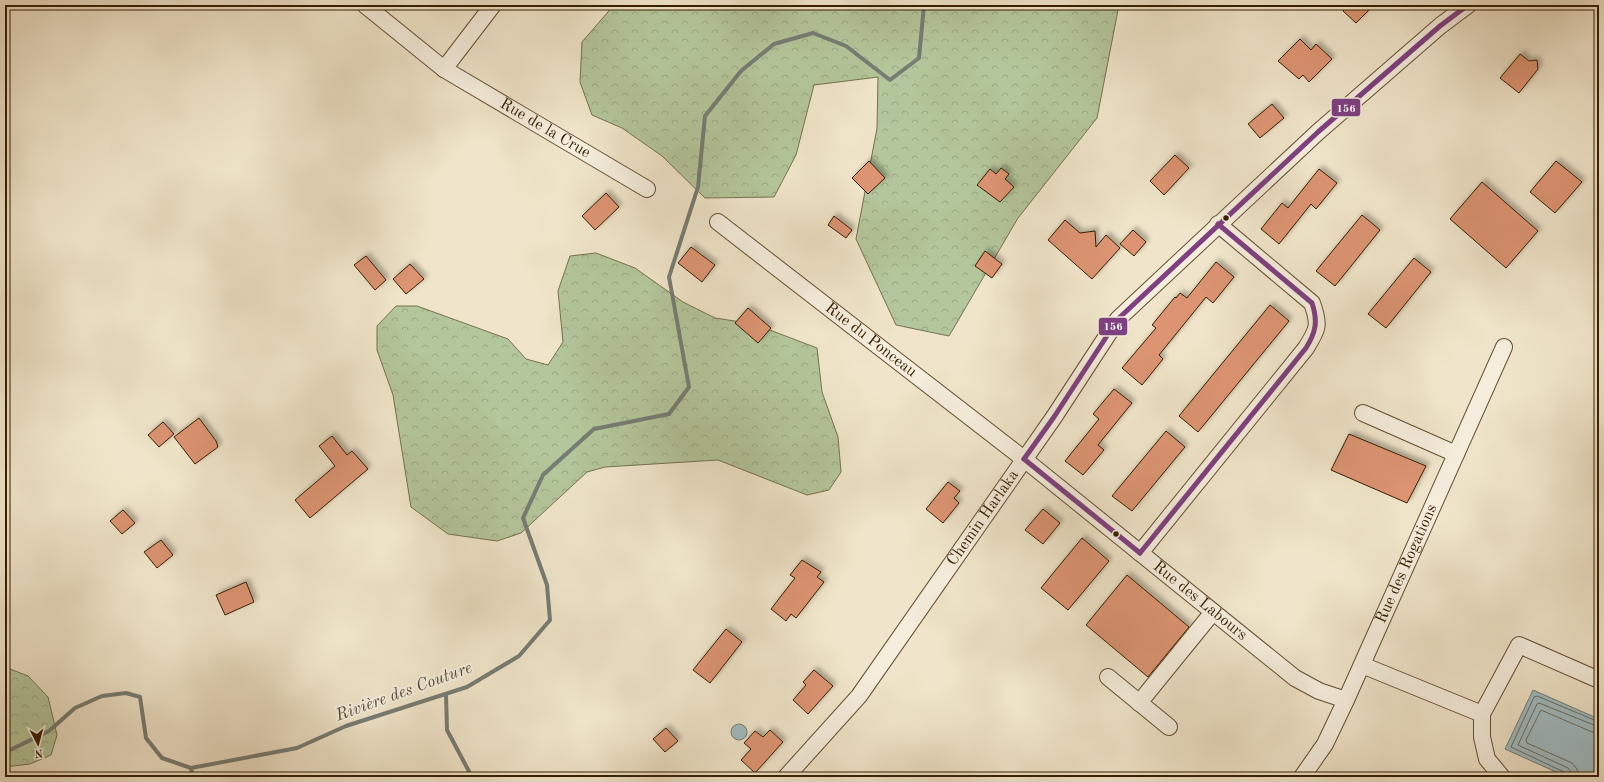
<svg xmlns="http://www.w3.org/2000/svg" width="1604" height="782" font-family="'Old Standard TT',serif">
<defs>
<pattern id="forest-crowns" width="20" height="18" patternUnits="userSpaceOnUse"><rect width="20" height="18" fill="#b4c69b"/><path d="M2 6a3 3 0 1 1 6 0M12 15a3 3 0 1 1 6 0" fill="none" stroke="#9baa84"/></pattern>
<filter id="shadow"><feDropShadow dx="3.5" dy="-3.5" stdDeviation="2" flood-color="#0004"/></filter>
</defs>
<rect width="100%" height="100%" fill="#f0e5ca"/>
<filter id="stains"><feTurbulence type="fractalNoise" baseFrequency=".005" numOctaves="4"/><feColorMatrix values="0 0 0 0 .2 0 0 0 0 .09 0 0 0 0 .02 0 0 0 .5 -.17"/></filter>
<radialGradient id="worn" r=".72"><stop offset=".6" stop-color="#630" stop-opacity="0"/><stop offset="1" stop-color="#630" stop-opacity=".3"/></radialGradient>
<!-- forest -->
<g fill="url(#forest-crowns)" stroke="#75724e">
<polygon points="614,5 1119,5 1097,118 1018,218 949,336 896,325 856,239 877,128 878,77 814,85 796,155 774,197 705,198 662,156 622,128 592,115 580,82 582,42"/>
<polygon points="596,253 635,268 683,302 715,318 754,324 817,348 822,392 838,437 841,472 829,490 807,495 718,460 605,467 587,472 521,533 497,541 448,534 411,507 393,395 377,350 377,326 396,306 417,306 508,339 526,359 548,365 563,342 558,291 570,256"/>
<polygon points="5,667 28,676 48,697 57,735 51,755 30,764 5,767"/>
</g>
<!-- water -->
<g fill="#a0bcc2" stroke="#767d74">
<polygon points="1533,690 1599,719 1599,777 1567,777 1505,749"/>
<circle cx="739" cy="732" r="8"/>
</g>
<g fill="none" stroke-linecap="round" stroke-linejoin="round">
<!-- shore -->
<g stroke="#6b6d61" stroke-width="1">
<polyline points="1567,777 1564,772 1511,747 1534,697 1537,696 1599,722"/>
<polyline points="1572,777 1571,772 1568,768 1518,745 1537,704 1539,703 1599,727"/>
<polyline points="1578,777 1577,769 1572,763 1527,743 1526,740 1541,710 1592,732 1599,733"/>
</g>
<!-- stream -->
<g stroke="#767d74" stroke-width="4">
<polyline points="446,694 447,730 472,777"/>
<polyline points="5,750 10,750 49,731 75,708 102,696 126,693 140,697 146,738 162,758 191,768 297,748 346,726 467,687 519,656 550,620 547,585 523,518 543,475 594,429 669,414 689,387 669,277 698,187 705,116 741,71 774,44 813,33 846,46 890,80 919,58 924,5"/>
<polyline points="191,768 193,777"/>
</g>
</g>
<!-- building -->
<g fill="#dc9472" stroke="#361e00" filter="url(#shadow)">
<polygon points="1349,5 1374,5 1356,23 1343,11"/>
<polygon points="1300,39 1311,50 1316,44 1332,59 1309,82 1303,75 1299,79 1278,61"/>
<polygon points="1520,54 1529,61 1537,60 1538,69 1519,93 1500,78"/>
<polygon points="1272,104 1284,118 1260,138 1248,124"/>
<polygon points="1175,155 1189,168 1164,195 1150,181"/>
<polygon points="869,161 885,178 868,194 852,178"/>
<polygon points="1556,161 1582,182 1555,213 1530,192"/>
<polygon points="1001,168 1009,174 1005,179 1014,187 1000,202 977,185 990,169 996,174"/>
<polygon points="1319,169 1337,183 1316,209 1311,204 1279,244 1261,229 1282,203 1288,208"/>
<polygon points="1482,182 1538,231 1506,268 1450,219"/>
<polygon points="606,193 619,207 595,230 582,216"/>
<polygon points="1362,215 1380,230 1335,286 1316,271"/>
<polygon points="834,216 852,230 846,238 828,225"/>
<polygon points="1065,220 1080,233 1095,231 1096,247 1106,235 1120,248 1092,279 1048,240"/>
<polygon points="1133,230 1146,242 1134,256 1120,244"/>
<polygon points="691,247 715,265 702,282 678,263"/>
<polygon points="985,251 1002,264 992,278 975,266"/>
<polygon points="366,256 386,280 375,290 354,265"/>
<polygon points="1414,258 1431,272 1386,328 1368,314"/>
<polygon points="1216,262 1234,277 1213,303 1206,297 1159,355 1163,359 1142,385 1122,368 1156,328 1152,325 1175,297 1176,298 1180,293 1187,298"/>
<polygon points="410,264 424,279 406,294 393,279"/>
<polygon points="1270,305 1289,321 1198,432 1179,416"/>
<polygon points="748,308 771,328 758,343 735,323"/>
<polygon points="1114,389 1132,403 1098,445 1104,450 1083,475 1065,461 1099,419 1093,414"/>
<polygon points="199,418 216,441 218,447 195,464 174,437"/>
<polygon points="163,422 174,434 159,447 148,435"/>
<polygon points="1166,431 1185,447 1132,511 1112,496"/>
<polygon points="1349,434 1426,466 1407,503 1331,470"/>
<polygon points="332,436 347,455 352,451 368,469 310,518 295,500 335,466 319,446"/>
<polygon points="948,482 960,491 954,498 959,503 943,523 926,509"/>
<polygon points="1043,509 1060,523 1043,544 1025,530"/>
<polygon points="123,510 135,523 122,534 110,521"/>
<polygon points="1082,538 1109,561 1068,610 1041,588"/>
<polygon points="161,540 173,555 157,568 144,552"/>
<polygon points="802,560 821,572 817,577 824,582 796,618 791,614 786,621 771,609 795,578 790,575"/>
<polygon points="1127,575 1189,627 1148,677 1086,625"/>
<polygon points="246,582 254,602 225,615 216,595"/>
<polygon points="726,629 742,642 710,683 693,670"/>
<polygon points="814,670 833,686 808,714 793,700 806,685 803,682"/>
<polygon points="666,728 678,741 665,752 653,739"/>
<polygon points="770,730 783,742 755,773 741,760 751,749 744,743 755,731 763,737"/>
</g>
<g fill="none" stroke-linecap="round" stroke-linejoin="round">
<!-- minor casing -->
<g stroke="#645032" stroke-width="18">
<g id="minor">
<path id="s1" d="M365 5 444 69 647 189"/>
<polyline points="444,69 493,5"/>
<path id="s2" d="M718 222 1024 459 1295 678 1319 691 1346 700"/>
<polyline points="1363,413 1456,454"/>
<path d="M1140 553 1306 348C1318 329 1320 325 1312 303L1218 224"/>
<polyline points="1362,665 1482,714"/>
<polyline points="1108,677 1169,727"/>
<polyline points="1139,703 1213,612"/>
<path id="s3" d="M786 777 859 696 1054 417 1118 319 1318 132 1440 26 1468 5"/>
<path id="s4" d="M1302 777 1325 744 1346 700 1504 347"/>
<polyline points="1502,777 1487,759 1482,737 1482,714 1519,645 1599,680"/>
</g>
</g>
<!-- minor -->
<use href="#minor" stroke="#f5eedd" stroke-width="16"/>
<!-- bus-1 casing -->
<g stroke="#f5eedd" stroke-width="8">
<g id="bus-1">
<polyline points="1024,459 1054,417 1118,319 1318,132 1440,26 1468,5"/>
<polyline points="1024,459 1140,553"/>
<path d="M1140 553 1306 348C1316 332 1318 321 1312 303L1218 224"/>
</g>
</g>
<!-- bus-1 -->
<use href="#bus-1" stroke="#7e4082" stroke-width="5"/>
</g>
<!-- markers -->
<g fill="#361e00" stroke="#f5eedd" stroke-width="1.5">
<circle cx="1226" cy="218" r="3.5"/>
<circle cx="1116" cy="534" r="3.5"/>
</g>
<g text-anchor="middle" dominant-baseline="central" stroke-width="4" stroke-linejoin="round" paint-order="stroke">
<!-- street labels -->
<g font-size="16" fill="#361e00" stroke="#f5eedd">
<text stroke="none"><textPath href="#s1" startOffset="219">Rue de la Crue</textPath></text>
<text stroke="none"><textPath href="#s2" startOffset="193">Rue du Ponceau</textPath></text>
<text stroke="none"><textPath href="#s3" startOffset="326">Chemin Harlaka</textPath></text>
<text stroke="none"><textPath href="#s4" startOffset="238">Rue des Rogations</textPath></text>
<text stroke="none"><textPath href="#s2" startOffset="613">Rue des Labours</textPath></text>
</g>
<!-- water labels -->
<g font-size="17" font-style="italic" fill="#564d3a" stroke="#f5eedd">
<text transform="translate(404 692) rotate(-20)">Rivière des Couture</text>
</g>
</g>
<g stroke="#f5eedd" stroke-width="1.5">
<rect x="1331" y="98" width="30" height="19" rx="4" fill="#7e4082"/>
<rect x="1098" y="317" width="30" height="19" rx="4" fill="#7e4082"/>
</g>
<g font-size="11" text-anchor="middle" font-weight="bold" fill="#fff">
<text x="1346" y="112">156</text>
<text x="1113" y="330">156</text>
</g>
<!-- margin -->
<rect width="1604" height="782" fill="none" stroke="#f0e5ca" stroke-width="20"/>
<rect x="6" y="6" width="1592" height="770" fill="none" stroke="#361e00" stroke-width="2"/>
<rect x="10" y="10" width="1584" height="762" fill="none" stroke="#361e00"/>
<!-- north arrow -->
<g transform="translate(38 744) rotate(174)" stroke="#f5eedd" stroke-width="3" paint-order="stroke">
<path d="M0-3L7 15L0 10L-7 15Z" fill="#361e00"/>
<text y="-6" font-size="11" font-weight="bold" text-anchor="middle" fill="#361e00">N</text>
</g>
<rect width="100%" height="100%" filter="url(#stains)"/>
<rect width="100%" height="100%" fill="url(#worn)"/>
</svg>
